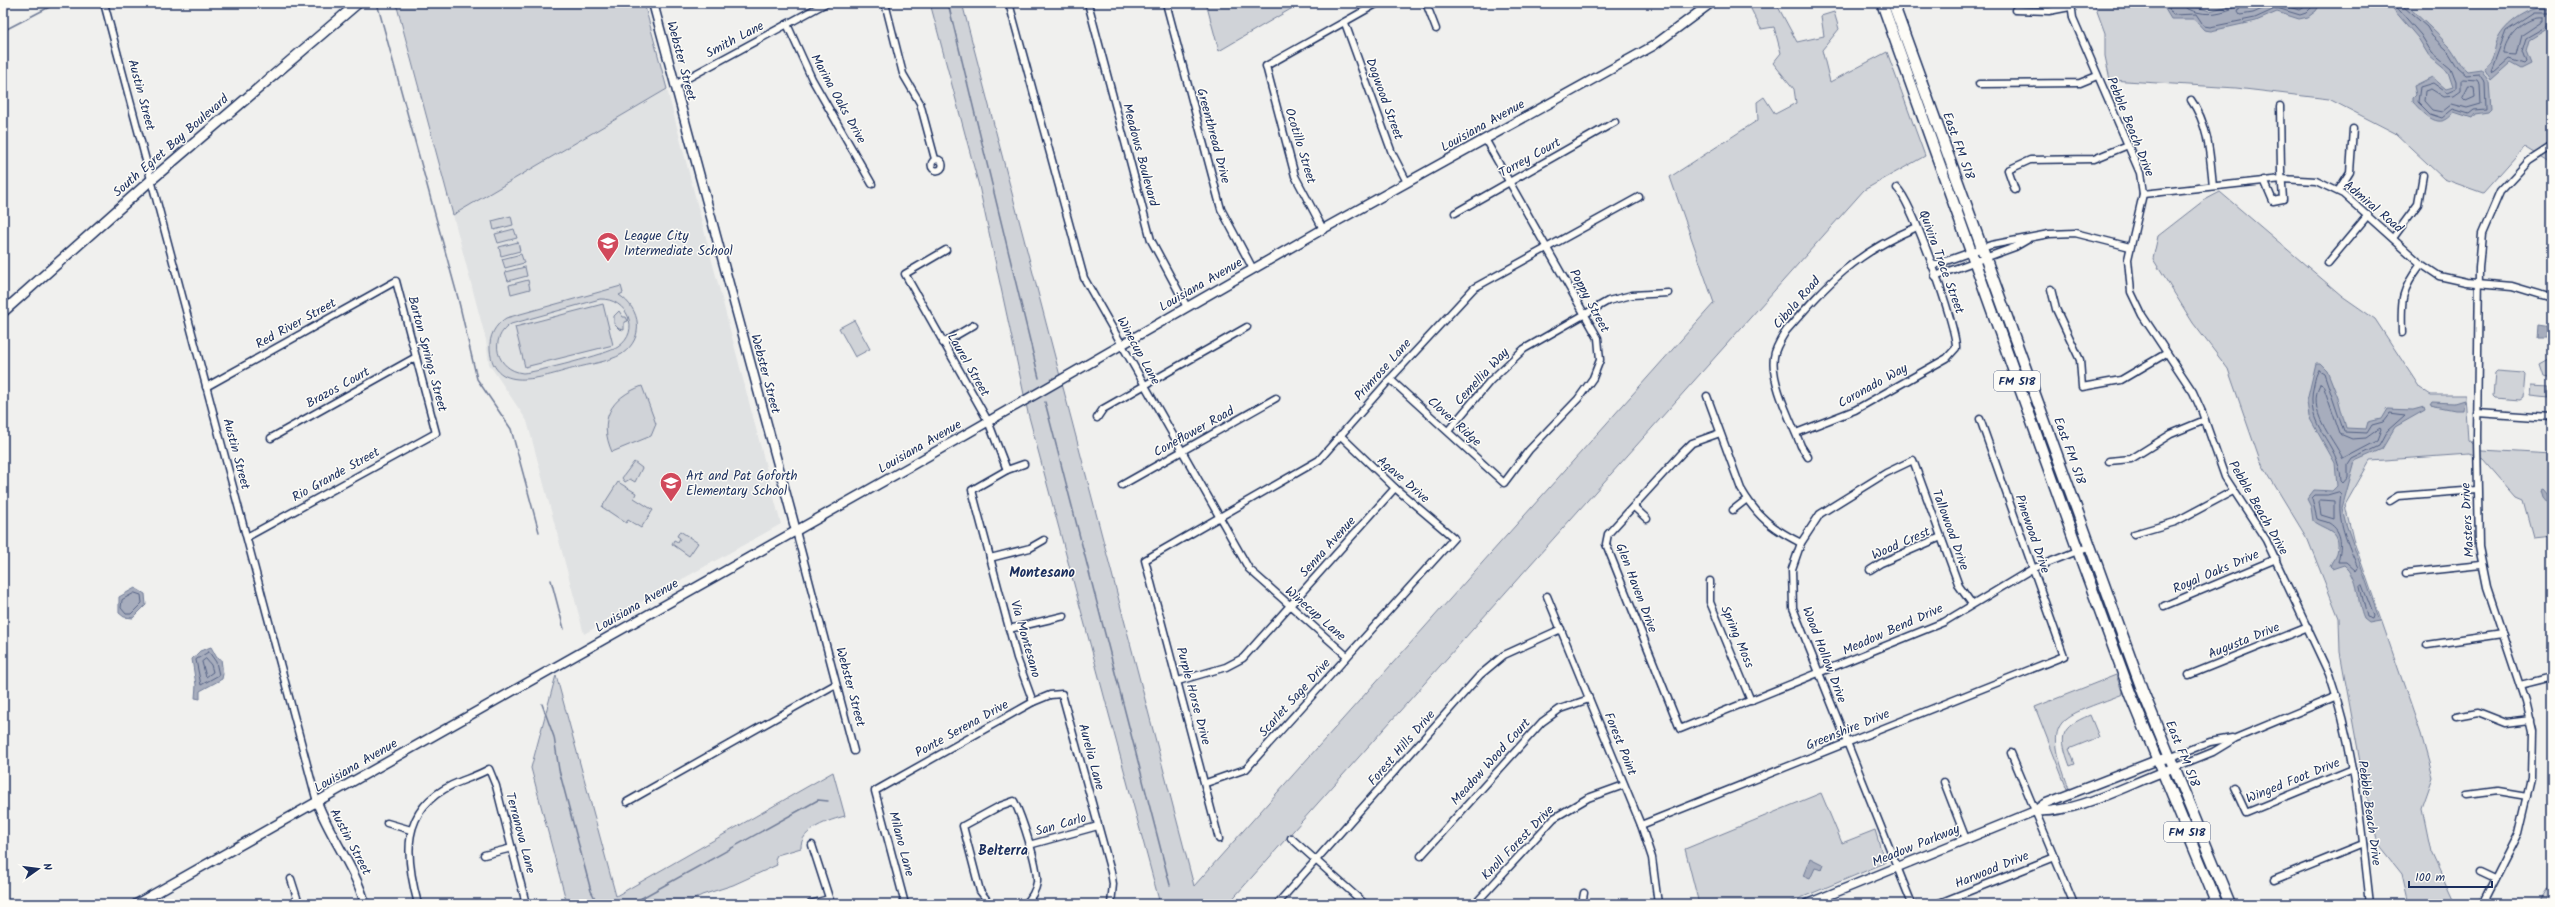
<svg xmlns="http://www.w3.org/2000/svg" width="2555" height="907" font-family="Kalam,sans-serif">
<rect width="100%" height="100%" fill="#f0f0ee"/>
<filter id="ink" filterUnits="userSpaceOnUse"><feTurbulence type="fractalNoise" baseFrequency=".025" numOctaves="2"/><feDisplacementMap in="SourceGraphic" scale="8" xChannelSelector="R" yChannelSelector="G"/><feConvolveMatrix kernelMatrix="1 2 1 2 8 2 1 2 1" color-interpolation-filters="sRGB"/></filter>
<g filter="url(#ink)">
<!-- built -->
<polygon fill="#e0e2e3" points="667,89 781,524 584,634 527,421 489,364 486,340 453,215"/>
<!-- green -->
<g fill="#d0d3d8" stroke="#76819b" fill-rule="evenodd">
<polygon points="396,3 644,3 667,89 453,215"/>
<polygon points="930,3 962,3 1194,886 1714,303 1670,177 1758,120 1757,102 1764,97 1775,114 1796,103 1794,89 1773,63 1781,53 1774,27 1761,29 1749,5 1776,3 1797,42 1824,36 1821,16 1834,12 1839,29 1822,50 1830,82 1887,52 1925,156 1864,190 1228,904 1160,904 1028,413 979,186"/>
<polygon points="1206,3 1301,3 1219,51"/>
<polygon points="2094,3 2545,3 2552,8 2552,164 2524,147 2483,193 2444,179 2395,133 2329,99 2236,88 2110,80 2105,56 2105,33"/>
<polygon points="2220,192 2342,296 2375,319 2420,388 2431,395 2465,395 2468,440 2482,450 2552,454 2552,535 2533,537 2523,500 2516,497 2483,459 2469,454 2370,461 2345,505 2353,539 2421,734 2433,777 2422,808 2431,852 2455,904 2409,904 2402,874 2378,844 2362,773 2340,652 2339,618 2308,540 2260,461 2228,369 2193,323 2153,259 2158,236 2203,201"/>
<polygon points="511,216 513,225 494,230 492,221"/>
<polygon points="514,229 517,238 498,243 495,234"/>
<polygon points="518,242 520,251 501,256 499,247"/>
<polygon points="521,254 524,263 505,268 502,259"/>
<polygon points="525,267 527,276 508,281 505,272"/>
<polygon points="528,280 530,289 511,294 509,285"/>
<path d="M621 286 623 293 619 295C641 309 645 338 622 354 608 362 590 364 575 368 548 375 493 397 490 349 489 336 495 325 506 318ZM600 299C627 298 642 331 618 347 608 354 537 372 523 373 496 370 488 338 511 324Z"/>
<polygon points="603,304 613,345 525,367 515,327"/>
<polygon points="619,311 623,317 626,317 628,321 624,322 624,330 619,329 614,324 614,316"/>
<polygon points="854,320 870,349 855,357 839,328"/>
<polygon points="2549,360 2552,364 2552,379 2544,377 2540,365"/>
<polygon points="2497,371 2523,373 2525,375 2523,398 2520,400 2495,398 2493,396 2495,373"/>
<path d="M642 386 656 424 651 436 612 452C598 420 610 398 642 386Z"/>
<polygon points="2531,386 2549,387 2548,398 2530,396"/>
<polygon points="634,462 642,468 635,482 630,479 625,482 622,478"/>
<polygon points="618,482 636,493 634,498 653,510 641,528 628,520 626,523 602,507"/>
<polygon points="680,531 698,543 689,556 672,544 674,540 678,542 680,538 677,536"/>
<path d="M556 675 616 896 833 772 845 816C830 820 800 829 801 848L777 855 775 859 777 865 733 885 702 895 684 904H567L531 768Z"/>
<path d="M2116 675 2123 694C2060 719 2041 715 2069 788L2067 789 2035 707Z"/>
<path d="M2090 715 2099 737 2069 749 2075 764 2070 766C2059 736 2059 728 2090 715Z"/>
<polygon points="1821,793 1842,843 1875,830 1885,863 1786,904 1699,904 1685,849"/>
<polygon points="2552,882 2552,904 2538,904"/>
</g>
<!-- water -->
<g fill="#a7adbd" stroke="#6f7b97">
<polygon points="2168,3 2183,3 2210,11 2238,3 2321,3 2316,11 2308,17 2299,19 2277,12 2256,21 2211,31 2204,30 2194,19 2171,19 2165,9"/>
<path d="M2388 3H2405C2420 18 2435 31 2449 46 2456 54 2459 64 2467 71L2481 69 2489 82 2491 109 2488 112 2475 114 2472 118 2454 112C2440 132 2425 115 2413 102V98L2416 95 2414 86 2432 77 2446 89 2453 87 2448 72 2429 56 2418 38Z"/>
<path d="M2538 8 2552 9V26L2529 40 2526 51 2531 64 2521 69 2510 63 2491 80 2484 68C2495 60 2493 52 2497 41 2503 26 2522 12 2538 8Z"/>
<polygon points="2552,319 2552,338 2537,338 2538,325 2551,327"/>
<path d="M2316 363H2320L2327 370 2338 398 2346 428 2366 429 2368 422 2381 419 2387 409 2413 410 2424 407 2425 410 2395 427 2382 449 2355 461 2342 508 2346 524 2380 621 2369 623 2364 619C2356 602 2361 579 2344 565L2332 569 2330 567C2331 561 2335 559 2337 553 2343 529 2323 530 2313 521L2311 507 2307 499 2314 490 2332 491 2337 486 2335 463 2309 417 2307 401Z"/>
<polygon points="2464,400 2463,410 2455,410 2430,405 2432,402 2454,403"/>
<polygon points="2542,490 2552,502 2552,510 2542,498 2540,491"/>
<polygon points="135,588 145,594 146,605 133,618 124,617 119,613 119,597"/>
<polygon points="211,647 217,658 221,659 223,674 222,679 200,691 200,699 195,698 196,685 192,659 200,651"/>
<polygon points="1810,858 1824,865 1822,870 1815,868 1810,879 1803,876"/>
</g>
<g fill="none" stroke-linecap="round" stroke-linejoin="round">
<!-- shore -->
<g stroke="#536184" stroke-width="1">
<polyline points="2170,3 2169,9 2173,15 2196,14 2204,26 2210,27 2255,18 2277,8 2300,15 2306,13 2316,3"/>
<path d="M2184 3 2186 8C2203 16 2215 15 2234 8L2237 3"/>
<polyline points="2242,3 2238,12 2240,15 2253,13 2276,3 2299,10 2310,3"/>
<polyline points="2393,3 2421,35 2432,53 2451,69 2456,82 2456,89 2447,93 2433,83 2420,87 2418,102 2430,114 2442,118 2453,109 2469,114 2474,110 2486,109 2485,83 2479,74 2466,75 2458,68 2447,50 2432,36 2427,27 2404,7 2403,3"/>
<polyline points="2552,13 2534,13 2506,31 2491,71 2494,72 2509,59 2524,64 2526,62 2522,51 2526,38 2552,23"/>
<path d="M2543 18V21L2522 35 2517 55 2504 54C2503 38 2527 15 2543 18Z"/>
<polygon points="2463,79 2477,80 2480,85 2481,104 2467,108 2452,104 2442,112 2432,110 2424,101 2425,91 2431,89 2444,97 2454,96 2461,91 2461,81"/>
<polygon points="2469,86 2474,87 2475,97 2466,101 2463,98"/>
<path d="M2319 370 2324 373 2344 432 2367 433 2372 425 2383 422 2390 413 2405 415 2387 431 2379 446 2352 459 2348 465V477L2343 483 2341 481C2339 439 2303 429 2314 384 2315 379 2316 374 2319 370Z"/>
<path d="M2320 384 2323 385 2340 434 2352 439 2366 438 2380 428 2381 430 2377 441 2343 459C2332 436 2306 411 2320 384Z"/>
<path d="M2339 492 2341 494C2336 520 2348 544 2358 568L2356 571 2346 562H2338C2341 548 2344 532 2329 523 2325 521 2321 521 2317 519L2312 498 2315 495H2327Z"/>
<polygon points="2321,500 2334,501 2334,519 2321,515 2319,502"/>
<polygon points="2362,585 2374,616 2373,619 2367,617 2360,587"/>
<polygon points="135,593 141,595 142,603 131,614 126,614 121,608 122,600"/>
<polygon points="209,652 216,662 219,675 201,685 196,660"/>
<polygon points="206,659 211,665 213,672 206,677 202,662"/>
</g>
<!-- stream -->
<g stroke="#6f7b97" stroke-width="1.5">
<polyline points="377,3 458,298 477,379 511,429 539,532"/>
<polyline points="948,3 1039,378"/>
<polyline points="3,31 57,3"/>
<polyline points="1045,402 1170,885"/>
<polyline points="551,580 564,629"/>
<polyline points="542,704 554,737 559,770 591,891 598,904"/>
<polyline points="631,904 818,800 828,801"/>
</g>
<!-- minor casing -->
<g stroke="#1b2f5e" stroke-width="9">
<g id="minor">
<polyline points="104,3 317,802"/>
<polyline points="885,3 903,74 920,103 935,159"/>
<polyline points="1009,3 1084,278 1249,569 1347,656"/>
<polyline points="1088,3 1151,240 1187,307"/>
<polyline points="1166,3 1221,209 1253,269"/>
<polyline points="1426,3 1436,29"/>
<path d="M2071 3 2073 18 2140 173 2143 194 2128 259 2131 292 2142 315 2193 392 2202 412 2225 477 2266 540 2329 674C2355 748 2361 826 2370 904"/>
<polyline points="2015,10 2049,11 2070,7"/>
<polyline points="1345,23 1392,153 1407,182"/>
<polyline points="787,24 812,79 872,184"/>
<polyline points="1979,84 2080,83 2097,76"/>
<polyline points="675,85 826,3"/>
<path d="M2191 100C2209 125 2210 156 2213 186"/>
<circle cx="937" cy="165" r="5.5"/>
<polyline points="2264,180 2273,201 2283,199 2281,171 2280,106"/>
<polyline points="2015,190 2008,170 2030,160 2094,159 2128,145"/>
<polyline points="2338,191 2350,172 2353,129"/>
<polyline points="2143,194 2282,179 2316,181 2343,194 2421,264 2439,276 2466,282 2512,286 2552,298"/>
<polyline points="1455,213 1615,122"/>
<polyline points="1323,229 1295,176 1266,66 1378,3"/>
<polyline points="2393,238 2418,204 2423,175"/>
<polyline points="946,250 905,274 988,421 1007,470"/>
<polyline points="2328,263 2368,215"/>
<polyline points="1932,266 1991,245 2049,234 2075,233 2130,247"/>
<polyline points="1935,276 2015,247 2027,240"/>
<polyline points="2051,289 2056,309 2080,360 2082,387 2121,380 2167,353"/>
<path d="M2402 333C2401 300 2400 292 2421 264"/>
<polyline points="943,343 974,325"/>
<polyline points="1390,379 1504,483 1529,450 1578,399 1593,378 1600,360 1598,338 1485,139"/>
<polyline points="206,387 396,281 436,433 247,537"/>
<path d="M1707 396 1741 489C1757 517 1773 529 1801 543"/>
<polyline points="2477,413 2552,418"/>
<polyline points="1097,418 1103,409 1247,327"/>
<polyline points="1448,431 1490,381 1524,349 1608,301 1632,295 1668,293"/>
<polyline points="1720,433 1692,443 1682,453 1608,534 1606,544 1680,729 1944,622 2032,569 2090,546"/>
<path d="M1796 433 1855 410 1947 358 1956 348C1957 327 1912 202 1897 188"/>
<polyline points="271,438 416,357"/>
<path d="M1808 457 1801 446C1792 423 1770 382 1774 357 1775 348 1781 339 1786 331 1830 281 1854 254 1917 227"/>
<polyline points="2109,461 2131,459 2171,434 2205,420"/>
<polyline points="1024,464 1007,470 972,490 1017,658 1033,702"/>
<polyline points="1122,485 1276,398"/>
<polyline points="2390,501 2398,496 2477,490"/>
<polyline points="1634,507 1647,519"/>
<polyline points="1733,510 1747,499"/>
<polyline points="796,531 854,751"/>
<polyline points="2134,534 2175,522 2233,491"/>
<polyline points="990,558 1030,548 1044,540"/>
<polyline points="1870,570 1881,563 1941,537"/>
<polyline points="2406,573 2481,565"/>
<polyline points="1710,581 1710,602 1751,701"/>
<polyline points="1547,596 1641,825 1652,858 1658,904"/>
<polyline points="2164,606 2276,559"/>
<polyline points="1009,629 1064,616"/>
<polyline points="2427,645 2503,634"/>
<polyline points="2189,675 2308,627"/>
<polyline points="1178,681 1226,667 1243,658 1395,488"/>
<polyline points="2520,685 2552,677"/>
<polyline points="2456,716 2478,712 2506,723 2530,720"/>
<polyline points="2011,753 2074,904"/>
<polyline points="2169,758 2210,742 2232,738"/>
<polyline points="2173,768 2213,752 2236,738 2337,696"/>
<polyline points="1944,782 1966,839"/>
<polyline points="1206,783 1246,769 1454,538 1395,488 1340,435"/>
<polyline points="2234,787 2246,813 2353,769"/>
<polyline points="2467,795 2497,791 2527,796"/>
<polyline points="627,802 836,684"/>
<polyline points="387,823 411,830"/>
<polyline points="1641,825 2064,656 1980,419"/>
<polyline points="1291,838 1365,904"/>
<polyline points="1219,839 1145,560 1319,460 1390,379 1474,288 1639,197"/>
<polyline points="812,845 831,904"/>
<polyline points="1029,845 1098,826"/>
<polyline points="484,855 512,848"/>
<polyline points="1421,856 1542,722 1560,709 1589,699"/>
<polyline points="2479,871 2494,878"/>
<polyline points="291,879 299,904"/>
<polyline points="2274,880 2363,844"/>
<path d="M418 904C405 856 400 810 452 785 465 779 477 776 489 769L496 786 526 904"/>
<polyline points="810,904 829,899"/>
<polyline points="905,904 875,791 1033,702 1050,695 1062,694 1111,872 1113,884 1111,904"/>
<path d="M990 904 980 891 963 826 1000 806 1014 801C1022 817 1038 865 1037 882 1036 890 1031 899 1025 904"/>
<polyline points="1277,904 1480,675 1504,655 1561,629"/>
<polyline points="1475,904 1554,818 1588,798 1624,785"/>
<polyline points="1582,904 1584,893"/>
<polyline points="1912,904 1793,608 1792,569 1801,543 1820,514 1886,473 1913,460 1959,586 1972,604"/>
<polyline points="1937,904 2055,857"/>
<polyline points="2482,904 2518,833 2531,778 2532,731 2525,701 2487,587 2479,547 2477,437 2479,268 2482,234 2500,192 2529,161 2552,146"/>
</g>
</g>
<!-- tertiary casing -->
<g stroke="#1b2f5e" stroke-width="11">
<g id="tertiary">
<polyline points="653,3 796,531"/>
<path d="M317 802C330 837 355 867 365 904"/>
<path d="M2035 811C2076 815 2134 781 2173 768"/>
<polyline points="136,904 909,467 1323,229 1653,46 1711,3"/>
<polyline points="1807,904 2035,811 2044,804 2157,760 2169,758"/>
</g>
</g>
<!-- secondary casing -->
<g stroke="#1b2f5e" stroke-width="12">
<polyline id="secondary" points="3,312 150,181 358,3"/>
</g>
<!-- primary casing -->
<g stroke="#1b2f5e" stroke-width="13">
<g id="primary">
<polyline points="1882,3 2081,559 2131,695 2217,904"/>
<polyline points="1893,3 2143,692 2230,904"/>
</g>
</g>
<!-- minor -->
<use href="#minor" stroke="#fdfcf7" stroke-width="6"/>
<!-- tertiary -->
<use href="#tertiary" stroke="#fdfcf7" stroke-width="8"/>
<!-- secondary -->
<use href="#secondary" stroke="#fdfcf7" stroke-width="9"/>
<!-- primary -->
<use href="#primary" stroke="#fdfcf7" stroke-width="10"/>
</g>
</g>
<!-- icons -->
<defs>
<g id="school-pin" transform="scale(1.15)"><path d="M0 17L-7.5 6A9.5 9.5 0 1 1 7.5 6Z" fill="#d1495b" stroke="#fdfcf7"/><path d="M0-5L7-2L0 1L-7-2ZM-4 1L0 2.5L4 1V4Q0 6-4 4Z" fill="#fff"/></g>
</defs>
<g fill-rule="evenodd">
<use href="#school-pin" x="608" y="243"/>
<use href="#school-pin" x="671" y="483"/>
</g>
<g text-anchor="middle" dominant-baseline="central" stroke-width="3" stroke-linejoin="round" paint-order="stroke">
<!-- shield labels -->
<g fill="#fdfcf7" stroke="#5f6c8c" stroke-width="1">
<rect x="1994" y="371" width="46" height="20" rx="3"/>
<rect x="2164" y="822" width="46" height="20" rx="3"/>
</g>
<g font-size="12" font-weight="bold" fill="#1b2f5e">
<text x="2017" y="381">FM 518</text>
<text x="2187" y="832">FM 518</text>
</g>
<!-- street labels -->
<g font-size="13" fill="#1b2f5e" stroke="#fdfcf7">
<text transform="translate(735 40) rotate(-28)">Smith Lane</text>
<text transform="translate(681 61) rotate(75)">Webster Street</text>
<text transform="translate(141 95) rotate(75)">Austin Street</text>
<text transform="translate(838 99) rotate(61)">Marina Oaks Drive</text>
<text transform="translate(1384 99) rotate(70)">Dogwood Street</text>
<text transform="translate(1483 126) rotate(-29)">Louisiana Avenue</text>
<text transform="translate(2130 127) rotate(68)">Pebble Beach Drive</text>
<text transform="translate(1213 136) rotate(75)">Greenthread Drive</text>
<text transform="translate(171 146) rotate(-41)">South Egret Bay Boulevard</text>
<text transform="translate(1300 146) rotate(73)">Ocotillo Street</text>
<text transform="translate(1958 146) rotate(70)">East FM 518</text>
<text transform="translate(1140 155) rotate(75)">Meadows Boulevard</text>
<text transform="translate(1530 158) rotate(-29)">Torrey Court</text>
<text transform="translate(2373 207) rotate(40)">Admiral Road</text>
<text transform="translate(1941 262) rotate(70)">Quivira Trace Street</text>
<text transform="translate(1201 285) rotate(-30)">Louisiana Avenue</text>
<text transform="translate(1589 301) rotate(62)">Poppy Street</text>
<text transform="translate(1797 303) rotate(-49)">Cibola Road</text>
<text transform="translate(296 324) rotate(-29)">Red River Street</text>
<text transform="translate(1138 351) rotate(61)">Winecup Lane</text>
<text transform="translate(427 354) rotate(75)">Barton Springs Street</text>
<text transform="translate(968 365) rotate(60)">Laurel Street</text>
<text transform="translate(1383 370) rotate(-48)">Primrose Lane</text>
<text transform="translate(765 374) rotate(75)">Webster Street</text>
<text transform="translate(1482 377) rotate(-47)">Cemellia Way</text>
<text transform="translate(1873 386) rotate(-29)">Coronado Way</text>
<text transform="translate(338 388) rotate(-29)">Brazos Court</text>
<text transform="translate(1454 422) rotate(42)">Clover Ridge</text>
<text transform="translate(1194 432) rotate(-29)">Coneflower Road</text>
<text transform="translate(920 447) rotate(-30)">Louisiana Avenue</text>
<text transform="translate(2069 451) rotate(70)">East FM 518</text>
<text transform="translate(236 454) rotate(75)">Austin Street</text>
<text transform="translate(336 475) rotate(-29)">Rio Grande Street</text>
<text transform="translate(1403 480) rotate(41)">Agave Drive</text>
<text transform="translate(2258 508) rotate(60)">Pebble Beach Drive</text>
<text transform="translate(2468 520) rotate(-93)">Masters Drive</text>
<text transform="translate(1950 530) rotate(70)">Tallowood Drive</text>
<text transform="translate(2032 534) rotate(71)">Pinewood Drive</text>
<text transform="translate(1901 544) rotate(-24)">Wood Crest</text>
<text transform="translate(1328 547) rotate(-48)">Senna Avenue</text>
<text transform="translate(2216 572) rotate(-23)">Royal Oaks Drive</text>
<text transform="translate(1636 588) rotate(69)">Glen Haven Drive</text>
<text transform="translate(637 606) rotate(-30)">Louisiana Avenue</text>
<text transform="translate(1315 614) rotate(41)">Winecup Lane</text>
<text transform="translate(1893 630) rotate(-24)">Meadow Bend Drive</text>
<text transform="translate(1737 637) rotate(67)">Spring Moss</text>
<text transform="translate(1025 639) rotate(74)">Via Montesano</text>
<text transform="translate(2244 641) rotate(-22)">Augusta Drive</text>
<text transform="translate(1824 655) rotate(69)">Wood Hollow Drive</text>
<text transform="translate(850 687) rotate(75)">Webster Street</text>
<text transform="translate(1193 696) rotate(75)">Purple Horse Drive</text>
<text transform="translate(1295 698) rotate(-48)">Scarlet Sage Drive</text>
<text transform="translate(962 729) rotate(-29)">Ponte Serena Drive</text>
<text transform="translate(1848 730) rotate(-22)">Greenshire Drive</text>
<text transform="translate(1620 744) rotate(68)">Forest Point</text>
<text transform="translate(1402 748) rotate(-49)">Forest Hills Drive</text>
<text transform="translate(2182 754) rotate(68)">East FM 518</text>
<text transform="translate(1091 757) rotate(75)">Aurelia Lane</text>
<text transform="translate(1491 762) rotate(-48)">Meadow Wood Court</text>
<text transform="translate(356 766) rotate(-30)">Louisiana Avenue</text>
<text transform="translate(2293 781) rotate(-22)">Winged Foot Drive</text>
<text transform="translate(2369 813) rotate(82)">Pebble Beach Drive</text>
<text transform="translate(1061 825) rotate(-16)">San Carlo</text>
<text transform="translate(520 833) rotate(75)">Terranova Lane</text>
<text transform="translate(350 842) rotate(62)">Austin Street</text>
<text transform="translate(1518 843) rotate(-46)">Knoll Forest Drive</text>
<text transform="translate(901 844) rotate(75)">Milano Lane</text>
<text transform="translate(1916 846) rotate(-22)">Meadow Parkway</text>
<text transform="translate(1992 870) rotate(-22)">Harwood Drive</text>
</g>
<!-- poi labels -->
<g font-size="13" fill="#1b2f5e" stroke="#fdfcf7" text-anchor="start">
<text x="624" y="236">League City<tspan x="624" dy="15">Intermediate School</tspan></text>
<text x="686" y="476">Art and Pat Goforth<tspan x="686" dy="15">Elementary School</tspan></text>
</g>
<!-- neighbourhood labels -->
<g font-size="14" font-weight="bold" fill="#1b2f5e" stroke="#fdfcf7">
<text x="1042" y="573">Montesano</text>
<text x="1003" y="851">Belterra</text>
</g>
</g>
<!-- margin -->
<rect width="2555" height="907" fill="none" stroke="#fdfcf7" stroke-width="16"/>
<rect x="8" y="8" width="2539" height="891" fill="none" stroke="#1b2f5e" stroke-width="1.5" filter="url(#ink)"/>
<!-- north arrow -->
<g transform="translate(38 869) rotate(76)" stroke="#fdfcf7" stroke-width="3" paint-order="stroke">
<path d="M0-3L7 15L0 10L-7 15Z" fill="#1b2f5e"/>
<text y="-6" font-size="11" font-weight="bold" text-anchor="middle" fill="#1b2f5e">N</text>
</g>
<!-- scale -->
<path d="M2409 881v6h83v-6" fill="none" stroke="#1b2f5e" stroke-width="2"/>
<text x="2415" y="881" font-size="12" fill="#1b2f5e" stroke="#fdfcf7" stroke-width="3" paint-order="stroke">100 m</text>
</svg>
